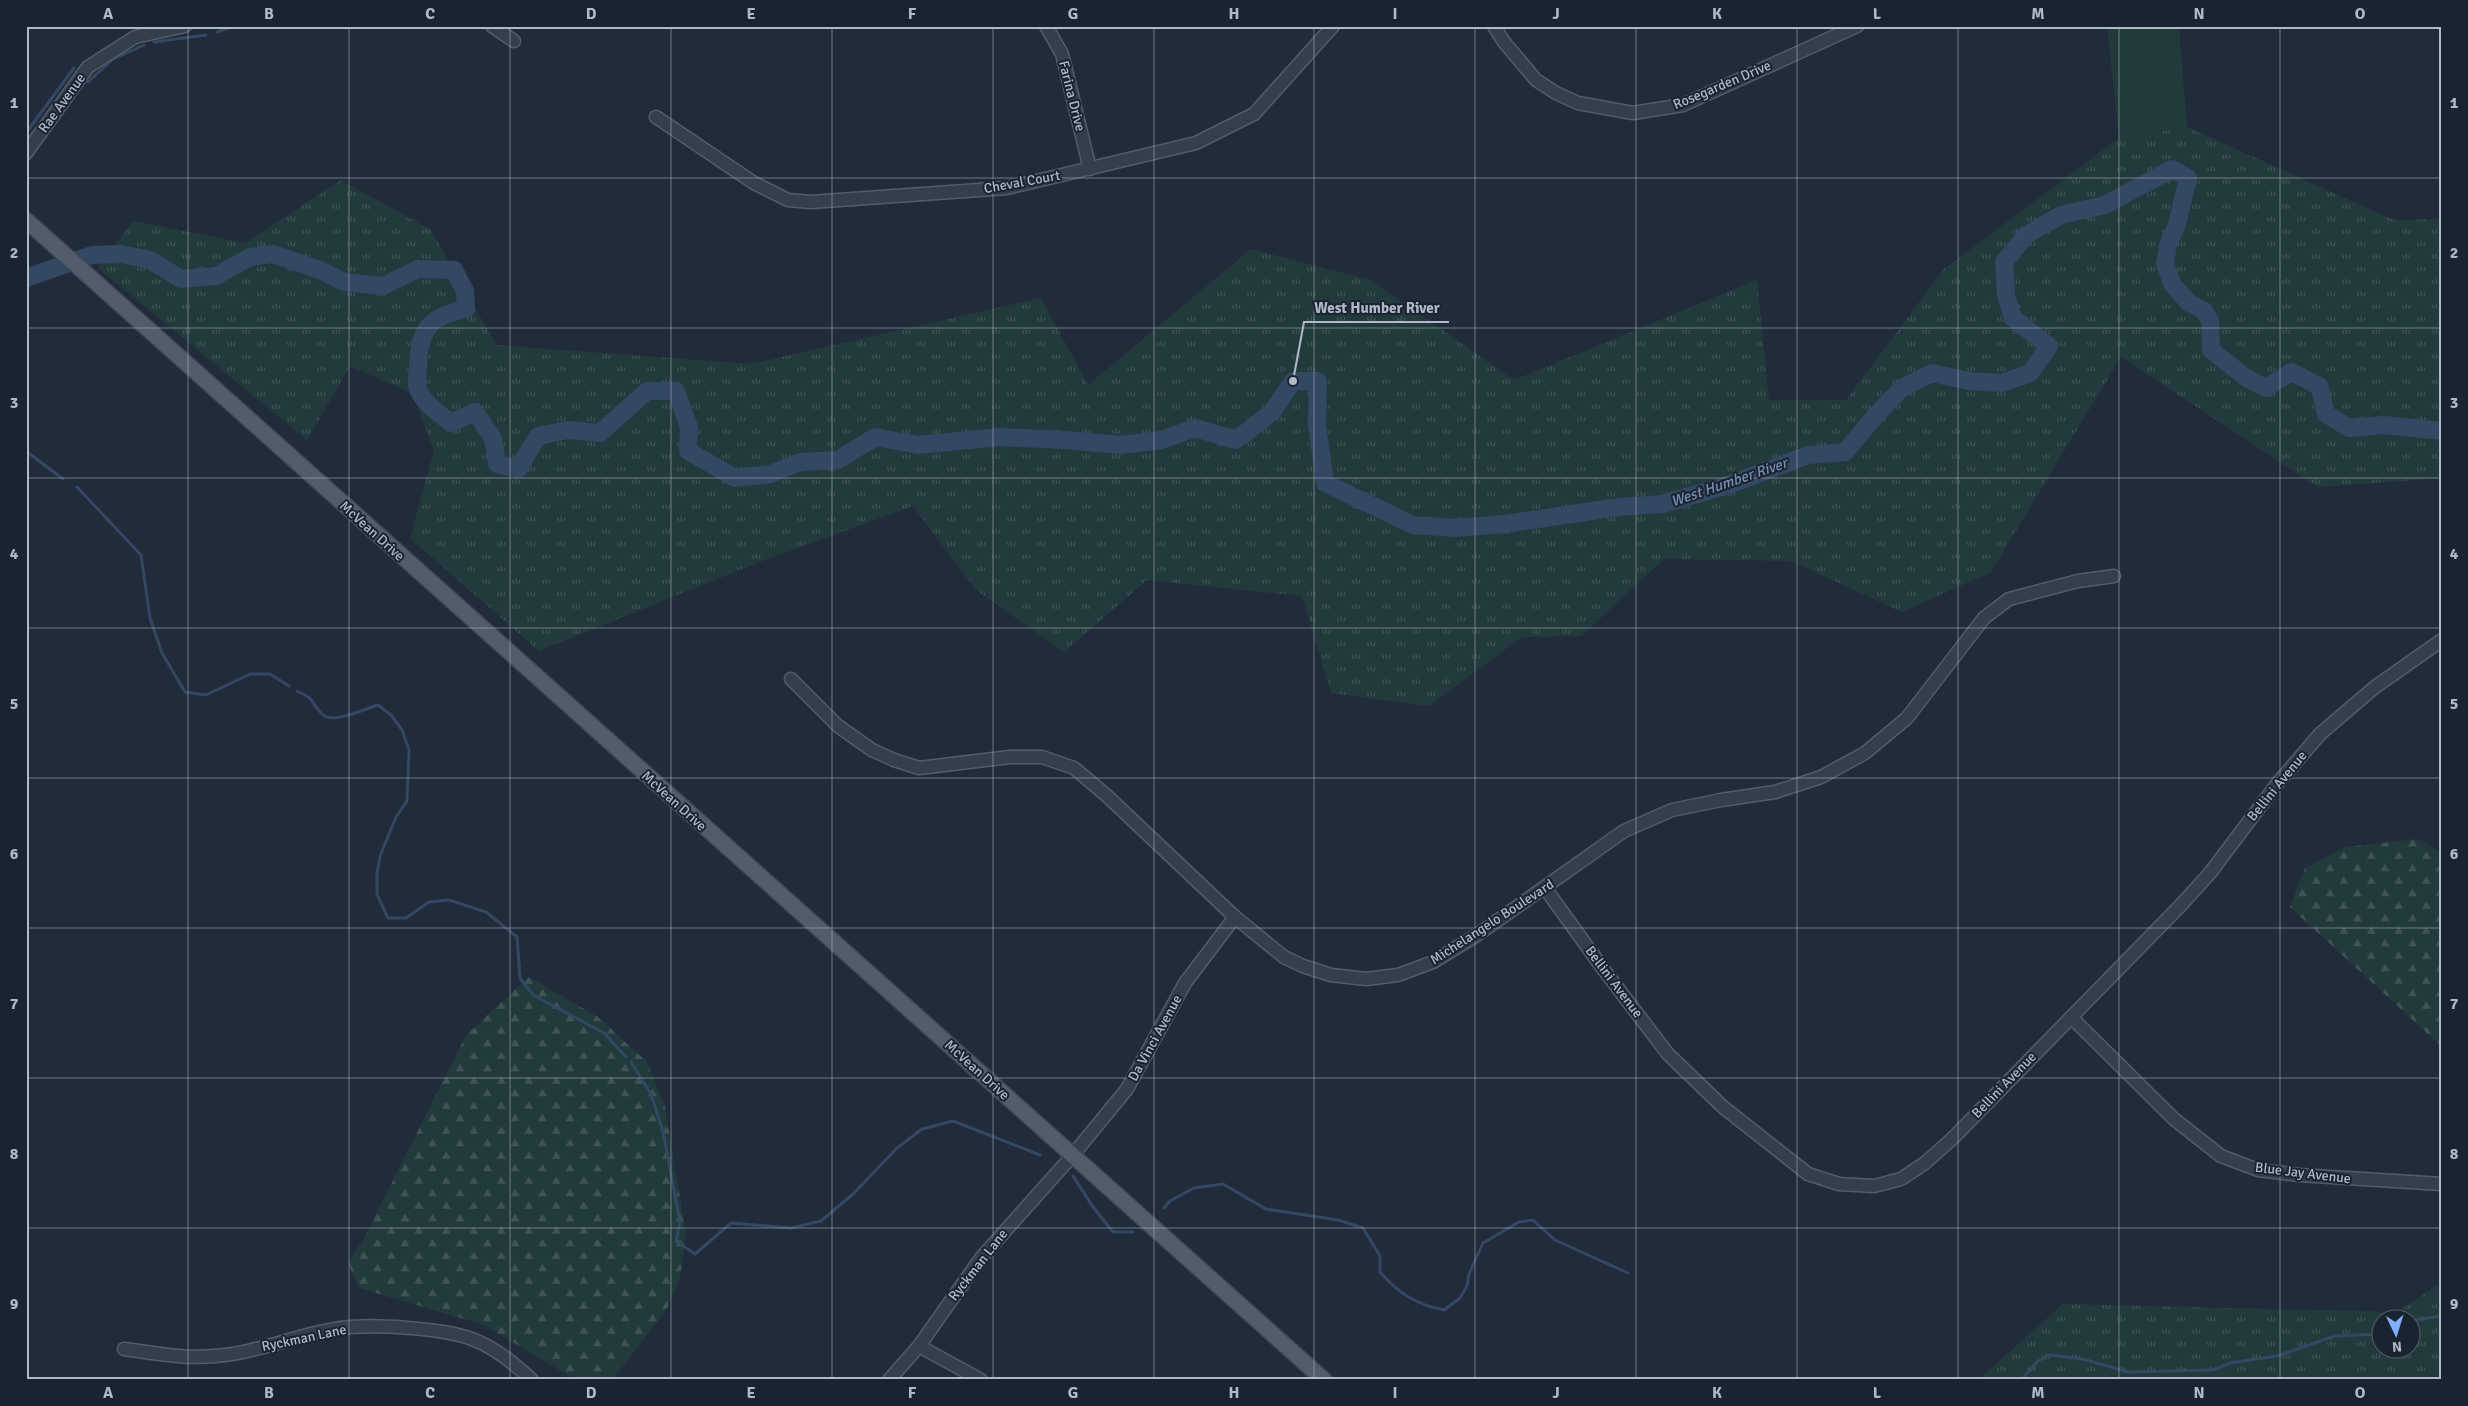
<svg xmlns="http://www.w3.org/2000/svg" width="2468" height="1406" font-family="Signika,sans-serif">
<defs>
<pattern id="grass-tufts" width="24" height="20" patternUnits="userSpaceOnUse" patternTransform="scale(1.25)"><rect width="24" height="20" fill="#233a3c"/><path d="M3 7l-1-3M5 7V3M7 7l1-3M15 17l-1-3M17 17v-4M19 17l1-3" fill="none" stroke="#405457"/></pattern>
<pattern id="forest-firs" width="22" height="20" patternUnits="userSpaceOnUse" patternTransform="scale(1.25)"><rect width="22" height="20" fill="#233a3c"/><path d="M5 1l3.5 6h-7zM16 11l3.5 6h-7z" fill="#405457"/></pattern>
</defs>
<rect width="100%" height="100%" fill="#212c3b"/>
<!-- grass -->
<g fill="url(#grass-tufts)" fill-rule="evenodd">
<polygon points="2187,127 2394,220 2442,219 2442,478 2318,487 2121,357 1991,572 1902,612 1791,561 1664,559 1581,636 1522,637 1429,706 1331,693 1302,596 1147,580 1064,652 976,590 913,506 759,562 539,651 410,538 434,451 413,394 350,366 307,440 98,268 133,221 245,243 341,180 431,230 496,345 751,364 1041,298 1088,385 1251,249 1371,280 1514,380 1757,280 1769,400 1846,400 1944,269 2119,138"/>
<path d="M2442 1282V1380H1978L2063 1304 2397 1312ZM2380 1318H2410V1348H2380Z"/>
</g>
<!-- forest -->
<g fill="url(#forest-firs)">
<polygon points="2418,839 2442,853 2442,1047 2290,907 2305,868 2345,847"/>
<polygon points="529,977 598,1017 647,1062 665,1106 686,1235 680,1277 667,1309 612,1380 576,1380 484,1325 359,1288 348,1263 365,1236 466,1035"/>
</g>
<!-- green -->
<polygon fill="#233a3c" points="2107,26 2179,26 2187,127 2119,138"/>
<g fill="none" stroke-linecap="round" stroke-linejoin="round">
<!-- stream -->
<g stroke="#344763" stroke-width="3">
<polyline points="217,32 234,26"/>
<polyline points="154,42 206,35"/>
<polyline points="88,82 113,59 144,45"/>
<polyline points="26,133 74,68"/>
<polyline points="26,451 63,479"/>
<polyline points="77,487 141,555 150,618 162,653 185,692 206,695 250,674 270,674 289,686"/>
<path d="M297 691C317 700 309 701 322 714 332 725 364 709 378 705L391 715 402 730 409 750 407 801 396 817 380 856 377 874V894L388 918H406L429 902 449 900 486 912 517 937 520 978 533 995 604 1033 626 1057"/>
<polyline points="631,1062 651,1094 663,1132 680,1222 676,1241 695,1254 731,1223 791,1228 821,1221 853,1194 897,1148 922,1129 953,1121 1040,1155"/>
<polyline points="1073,1176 1093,1207 1113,1232 1133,1232"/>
<path d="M1164 1208 1170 1201 1194 1188 1223 1184 1266 1209 1338 1220 1363 1228 1380 1256V1272C1398 1293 1417 1305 1444 1310L1460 1298 1467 1286 1469 1274 1483 1243 1519 1222 1533 1220 1555 1240 1628 1273"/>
<polyline points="2410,1323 2419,1319 2442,1316"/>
<polyline points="2021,1380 2038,1361 2050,1355 2083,1359 2128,1372 2213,1370 2230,1363 2277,1356 2335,1336 2380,1334"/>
</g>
<!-- river -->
<path stroke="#344763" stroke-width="18" d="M26 278 92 255 121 254 150 260 181 279 216 276 250 257 273 254 320 270 344 282 383 286 418 269 454 270 465 291 466 309C429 316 419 330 418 367 418 373 416 381 417 386 421 402 440 414 451 423L475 412 493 438 497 464 518 469 538 436 568 430 600 433 647 391H676L689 427 688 451 735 478 771 474 800 462 838 460 875 437 918 445 999 437 1066 440 1121 445 1161 440 1195 428 1236 440 1272 412 1293 381H1318L1317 425 1325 483 1413 525 1455 528 1505 524 1619 507 1663 504 1728 485 1808 455 1845 452 1877 414 1902 388 1932 373 1969 381 2002 383 2030 373 2049 346 2013 318 2006 295 2004 262 2026 235 2061 215 2105 205 2172 169 2188 178 2177 224 2168 245 2165 263 2172 284 2189 303 2203 310 2210 320 2211 350 2245 377 2266 388 2291 372 2319 386 2326 414 2349 428 2383 425 2442 431"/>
<!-- minor casing -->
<g stroke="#535c69" stroke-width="15">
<g id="minor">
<polyline points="492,26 514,41"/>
<polyline points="1046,26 1062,54 1090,169"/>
<polyline points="1494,26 1504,42 1536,80 1556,93 1578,103 1633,113 1683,105 1857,26"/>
<polyline points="656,117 754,183 788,200 811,202 1007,188 1196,143 1254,114 1333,26"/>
<polyline points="26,153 88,67 135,37 185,26"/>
<polyline points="791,679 838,726 872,750 894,760 919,768 1010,757 1042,757 1074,768 1106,795 1235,917 1284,957 1303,966 1331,975 1366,979 1398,975 1433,962 1477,935 1624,831 1672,810 1721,800 1775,792 1821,777 1865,753 1907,718 1984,618 2009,599 2078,581 2114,576"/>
<polyline points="1545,888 1604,970 1668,1054 1723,1107 1808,1174 1839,1184 1874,1186 1901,1179 1925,1163 1953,1138 2181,905 2210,873 2277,784 2320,734 2375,687 2442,640"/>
<polyline points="2071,1017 2174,1119 2221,1156 2258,1170 2299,1175 2442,1184"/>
<polyline points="919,1346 981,1380"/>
<path d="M124 1349C154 1353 184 1359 215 1356 258 1353 298 1334 341 1328 372 1324 443 1328 472 1339 494 1347 515 1364 532 1380"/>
<polyline points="889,1380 919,1346 981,1258 1072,1156 1127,1089 1185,983 1235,917"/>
</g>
</g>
<!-- major casing -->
<g stroke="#3e4754" stroke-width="18">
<polyline id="major" points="26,220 1324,1380"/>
</g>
<!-- minor -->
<use href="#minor" stroke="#353e4b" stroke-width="12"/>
<!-- major -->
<use href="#major" stroke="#525d6c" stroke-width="15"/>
</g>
<!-- grid -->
<path fill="none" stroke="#b0b9c7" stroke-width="1" stroke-opacity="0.55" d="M188 26V1380M349 26V1380M510 26V1380M671 26V1380M832 26V1380M993 26V1380M1154 26V1380M1314 26V1380M1475 26V1380M1636 26V1380M1797 26V1380M1958 26V1380M2119 26V1380M2280 26V1380M26 178H2442M26 328H2442M26 478H2442M26 628H2442M26 778H2442M26 928H2442M26 1078H2442M26 1228H2442"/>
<g text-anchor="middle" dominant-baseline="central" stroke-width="4" stroke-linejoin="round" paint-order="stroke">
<!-- street labels -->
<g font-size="14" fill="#b0b9c7" stroke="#1a2330">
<text transform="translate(1722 85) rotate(-23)">Rosegarden Drive</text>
<text transform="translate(1072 96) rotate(76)">Farina Drive</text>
<text transform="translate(62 103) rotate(-54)">Rae Avenue</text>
<text transform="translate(1022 182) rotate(-10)">Cheval Court</text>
<text transform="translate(372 531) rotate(42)">McVean Drive</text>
<text transform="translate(2277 786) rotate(-51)">Bellini Avenue</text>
<text transform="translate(674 801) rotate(42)">McVean Drive</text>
<text transform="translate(1492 922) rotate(-33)">Michelangelo Boulevard</text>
<text transform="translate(1614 982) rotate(53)">Bellini Avenue</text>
<text transform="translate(1155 1038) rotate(-61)">Da Vinci Avenue</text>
<text transform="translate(977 1070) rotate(42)">McVean Drive</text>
<text transform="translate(2004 1085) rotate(-46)">Bellini Avenue</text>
<text transform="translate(2303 1173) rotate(7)">Blue Jay Avenue</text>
<text transform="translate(978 1265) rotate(-52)">Ryckman Lane</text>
<text transform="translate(304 1338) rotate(-12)">Ryckman Lane</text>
</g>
<!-- water labels -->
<g font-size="15" font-style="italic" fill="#768fb1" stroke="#1a2330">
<text transform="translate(1729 482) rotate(-19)">West Humber River</text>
</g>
</g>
<!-- callouts -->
<path fill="none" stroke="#b0b9c7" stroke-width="2" d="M1293 381L1304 322H1449"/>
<circle fill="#b0b9c7" stroke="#1a2330" stroke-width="2" cx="1293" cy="381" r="5"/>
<g font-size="15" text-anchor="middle" font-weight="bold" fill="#b0b9c7" stroke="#1a2330" stroke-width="4" stroke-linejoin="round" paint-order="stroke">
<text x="1377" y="313">West Humber River</text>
</g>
<!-- border -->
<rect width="2468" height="1406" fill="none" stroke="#1a2330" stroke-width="55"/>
<!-- north arrow -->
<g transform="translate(2396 1334) rotate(176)"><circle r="24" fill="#1a2330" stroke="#565f6c"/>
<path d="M0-4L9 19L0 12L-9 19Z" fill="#80b1fc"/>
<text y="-8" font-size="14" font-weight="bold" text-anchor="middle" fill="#b0b9c7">N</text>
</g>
<rect x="28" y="28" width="2412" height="1350" fill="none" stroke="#b0b9c7" stroke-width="2"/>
<g font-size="16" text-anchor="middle" font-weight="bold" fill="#b0b9c7">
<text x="108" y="19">A</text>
<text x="269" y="19">B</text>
<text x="430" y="19">C</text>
<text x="591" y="19">D</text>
<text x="751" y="19">E</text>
<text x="912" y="19">F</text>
<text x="1073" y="19">G</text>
<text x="1234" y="19">H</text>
<text x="1395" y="19">I</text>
<text x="1556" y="19">J</text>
<text x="1717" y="19">K</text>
<text x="1877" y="19">L</text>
<text x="2038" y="19">M</text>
<text x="2199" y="19">N</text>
<text x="2360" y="19">O</text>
<text x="14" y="108">1</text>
<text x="2454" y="108">1</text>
<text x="14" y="258">2</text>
<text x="2454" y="258">2</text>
<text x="14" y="408">3</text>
<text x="2454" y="408">3</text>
<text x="14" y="559">4</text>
<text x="2454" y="559">4</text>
<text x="14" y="709">5</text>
<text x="2454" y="709">5</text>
<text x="14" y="859">6</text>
<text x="2454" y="859">6</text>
<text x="14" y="1009">7</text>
<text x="2454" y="1009">7</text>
<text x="14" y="1159">8</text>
<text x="2454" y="1159">8</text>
<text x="14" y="1309">9</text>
<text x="2454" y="1309">9</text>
<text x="108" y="1398">A</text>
<text x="269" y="1398">B</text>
<text x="430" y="1398">C</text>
<text x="591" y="1398">D</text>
<text x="751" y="1398">E</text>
<text x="912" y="1398">F</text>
<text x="1073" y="1398">G</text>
<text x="1234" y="1398">H</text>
<text x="1395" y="1398">I</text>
<text x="1556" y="1398">J</text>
<text x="1717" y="1398">K</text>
<text x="1877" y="1398">L</text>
<text x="2038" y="1398">M</text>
<text x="2199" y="1398">N</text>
<text x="2360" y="1398">O</text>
</g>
</svg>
